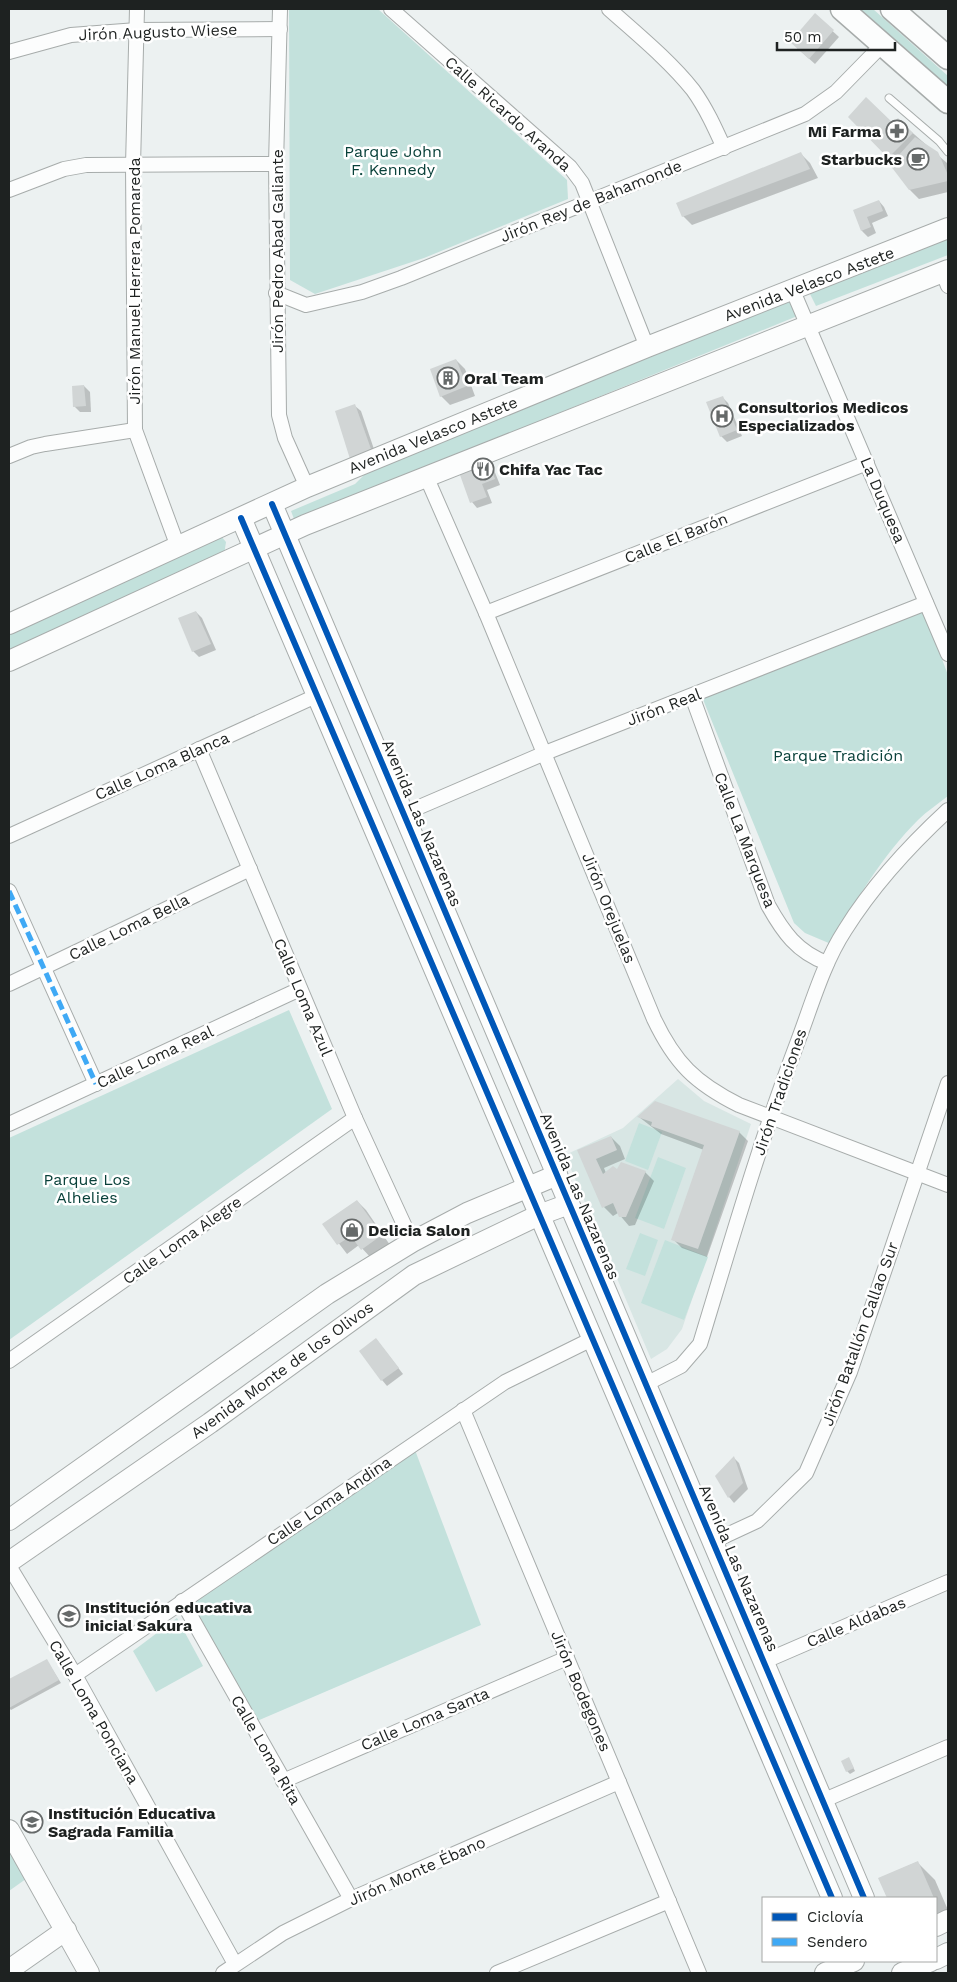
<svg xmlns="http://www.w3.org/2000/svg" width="957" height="1982" font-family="'Work Sans',sans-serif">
<rect width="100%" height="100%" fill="#ecf1f1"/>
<!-- built -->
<polygon fill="#d8e6e4" points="678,1079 704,1101 751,1124 682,1329 667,1349 651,1359 565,1155 623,1128"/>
<!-- green -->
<g fill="#c3e1dc">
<polygon points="289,9 378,9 567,180 568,199 424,258 315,294 290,280"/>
<polygon points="852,9 873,9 948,76 948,93"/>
<polygon points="948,236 948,255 816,306 809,292"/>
<polygon points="786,300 798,310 795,317 298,519 294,519 291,511 355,484 367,472"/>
<polygon points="220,535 226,542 224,555 9,651 9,634"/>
<path d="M923 609 948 675V796C938 804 927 811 918 820 883 855 855 901 831 944L805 933 794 923 702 697Z"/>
<polygon points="289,1010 332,1109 9,1340 9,1138"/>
<polygon points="639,1123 662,1132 648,1170 625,1161"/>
<polygon points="658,1157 686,1168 664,1229 635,1218"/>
<polygon points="640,1233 658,1240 645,1276 626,1269"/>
<polygon points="665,1240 708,1257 684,1320 641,1303"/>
<polygon points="415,1450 481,1625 257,1721 190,1603"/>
<polygon points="177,1618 203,1666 156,1692 133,1651"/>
<polygon points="9,1838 30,1876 9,1891"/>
</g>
<!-- shadow -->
<g fill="#0003">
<polygon points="815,15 839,37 815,64 797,48"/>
<polygon points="850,117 894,124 898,120 947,163 948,192 919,199 910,190 894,162"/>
<polygon points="801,154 810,163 818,178 692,225 683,216"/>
<polygon points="879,201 884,207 888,216 872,223 876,233 868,237 862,231 854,211"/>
<polygon points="456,360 465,369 475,396 450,405 441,396"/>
<polygon points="84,386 90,392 91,412 80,412 74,406"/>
<polygon points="722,397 728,403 742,436 727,442 721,436"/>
<polygon points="355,406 361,411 376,455 357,464"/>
<polygon points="488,465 494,470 500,485 487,490 492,503 477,508 472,502 461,475"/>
<polygon points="196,612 202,618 216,650 199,657 193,651"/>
<polygon points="639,1117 739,1132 748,1141 707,1257 682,1248 673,1239 704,1150 661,1134"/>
<polygon points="611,1137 620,1146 625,1159 604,1168 606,1173 645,1172 654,1181 635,1225 629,1226 618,1213 613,1216 604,1207 579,1151"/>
<polygon points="357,1201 366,1210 390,1245 371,1258 359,1245 347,1254 324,1224"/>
<polygon points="376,1339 403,1374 387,1386 382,1380"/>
<polygon points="734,1458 739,1463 748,1489 734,1503 729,1497"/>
<polygon points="47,1661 61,1683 11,1710 9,1708 9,1680"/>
<polygon points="849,1759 855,1771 850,1774 847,1771"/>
<polygon points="917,1862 935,1880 948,1910 936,1927 936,1898 888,1898 880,1878"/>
</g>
<!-- building -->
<g fill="#d1d5d5">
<polygon points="815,13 834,30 809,59 790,42"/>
<polygon points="866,97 893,123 898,118 913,133 888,158 848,117"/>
<polygon points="915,137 938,152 948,175 948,181 909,190 890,165"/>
<polygon points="801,152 810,169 682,217 676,203"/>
<polygon points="879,200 883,211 867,217 871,227 861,231 853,210"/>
<polygon points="456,359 467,386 440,397 430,369"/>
<polygon points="84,385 86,406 73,407 72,386"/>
<polygon points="723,396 737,430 720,437 706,402"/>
<polygon points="355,404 371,449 350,459 335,411"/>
<polygon points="489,463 495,479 482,484 487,497 470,503 460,475"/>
<polygon points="196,611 211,644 192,652 178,618"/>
<polygon points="655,1101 740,1131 698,1249 671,1240 704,1145 651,1126 652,1122 637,1117"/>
<polygon points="611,1136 617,1150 596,1159 603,1174 613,1166 617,1169 621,1162 646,1171 626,1217 619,1217 613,1203 602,1208 577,1150"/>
<polygon points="357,1200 382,1235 361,1250 351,1236 337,1245 322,1224"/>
<polygon points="376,1338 399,1368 381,1381 359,1351"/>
<polygon points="734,1456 743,1483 728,1498 715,1476"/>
<polygon points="47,1659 59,1680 9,1708 9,1679"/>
<polygon points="849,1757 854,1768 846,1772 841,1761"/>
<polygon points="918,1861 934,1898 887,1898 878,1878"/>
</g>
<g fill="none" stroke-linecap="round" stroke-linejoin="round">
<!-- lane casing -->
<g stroke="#a7acab" stroke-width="9">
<polyline id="lane" points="889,98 939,141 948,152"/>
</g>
<!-- street casing -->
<g stroke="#a7acab" stroke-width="16">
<g id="street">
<polyline points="137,9 133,165 135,430 178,547"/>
<polyline points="280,9 276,164 279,415 285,438 307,487"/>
<polyline points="391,9 570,167 582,183 647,347"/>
<path d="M609 9C637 34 669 60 693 90 706 108 715 128 724 148"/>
<polyline points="9,52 71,35 137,30 280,29"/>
<polyline points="9,190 64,169 86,165 276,164"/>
<polyline points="943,273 948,286"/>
<polyline points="793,291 948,654"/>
<polyline points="276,293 306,305 362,292 401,278 805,114 836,92 883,44"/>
<polyline points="9,456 31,447 45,444 135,430"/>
<path d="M426 476 486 613 654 1019C675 1063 695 1083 739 1105L948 1185"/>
<polyline points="486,613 867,463"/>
<path d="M692 696 768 905C783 932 797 952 827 963"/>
<polyline points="199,749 355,1118 412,1242"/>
<polyline points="403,814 545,753 926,603"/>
<polyline points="9,836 316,696"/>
<polyline points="9,891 96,1084"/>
<polyline points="9,984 250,869"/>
<polyline points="9,1124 300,989"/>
<polyline points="9,1361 355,1118"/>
<path d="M646 1384 681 1366 700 1344C731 1242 760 1141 798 1041 812 1004 823 964 845 930 873 885 909 846 948 810"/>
<polyline points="463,1410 699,1973"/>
<polyline points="714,1541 757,1521 806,1473 850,1372 948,1083"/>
<polyline points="9,1566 75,1675 235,1964"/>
<polyline points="182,1601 351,1899"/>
<polyline points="763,1662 948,1582"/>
<polyline points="75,1675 505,1382 592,1339"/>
<polyline points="283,1781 567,1658"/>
<polyline points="822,1801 948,1747"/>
<polyline points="223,1973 283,1933 351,1899 619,1782"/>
<polyline points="497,1973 669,1901"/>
</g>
</g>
<!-- secondary casing -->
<g stroke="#a7acab" stroke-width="22">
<g id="secondary">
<polyline points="272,504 864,1898"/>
<polyline points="241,518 832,1898"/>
<polyline points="9,624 307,487 647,347 948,228"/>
<polyline points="9,661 305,525 948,270"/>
<polyline points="9,1520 327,1294 412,1242 467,1213 557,1175"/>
<polyline points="9,1562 210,1423 414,1275 539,1215 569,1204"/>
<polyline points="9,1830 89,1973"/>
<polyline points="936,1926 948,1920"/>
<polyline points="936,1959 948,1953"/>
<polyline points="9,1970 66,1930"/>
<polyline points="825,1973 854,1961"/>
<polyline points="902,1973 931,1961"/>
</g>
</g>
<!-- primary casing -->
<g stroke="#a7acab" stroke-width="25">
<g id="primary">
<polyline points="842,9 948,102"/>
<polyline points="892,9 948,58"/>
</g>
</g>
<!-- lane -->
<use href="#lane" stroke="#fcfdfd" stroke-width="7"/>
<!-- street -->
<use href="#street" stroke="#fcfdfd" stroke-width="14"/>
<!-- secondary -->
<use href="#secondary" stroke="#fcfdfd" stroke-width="20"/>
<!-- primary -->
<use href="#primary" stroke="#fcfdfd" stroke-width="22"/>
<!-- quiet -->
<polyline stroke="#3fa9f5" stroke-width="5" stroke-dasharray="10 5" stroke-linecap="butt" points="9,891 96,1084"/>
<!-- cycleway casing -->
<g stroke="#fff" stroke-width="9">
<g id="cycleway">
<polyline points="272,504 864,1898"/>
<polyline points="241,518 832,1898"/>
</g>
</g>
<!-- cycleway -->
<use href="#cycleway" stroke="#0057b8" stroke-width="6"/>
</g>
<!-- icons -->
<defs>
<g id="pharmacy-ring" transform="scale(1.125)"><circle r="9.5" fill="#fff" stroke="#666a6a" stroke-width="1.5"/><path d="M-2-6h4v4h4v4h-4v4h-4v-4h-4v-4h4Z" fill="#666a6a"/></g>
<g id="cafe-ring" transform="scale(1.125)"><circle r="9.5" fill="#fff" stroke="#666a6a" stroke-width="1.5"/><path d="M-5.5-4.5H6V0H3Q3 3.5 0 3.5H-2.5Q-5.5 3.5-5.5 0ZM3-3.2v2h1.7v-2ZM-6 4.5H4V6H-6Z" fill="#666a6a"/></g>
<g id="building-ring" transform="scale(1.125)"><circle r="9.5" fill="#fff" stroke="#666a6a" stroke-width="1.5"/><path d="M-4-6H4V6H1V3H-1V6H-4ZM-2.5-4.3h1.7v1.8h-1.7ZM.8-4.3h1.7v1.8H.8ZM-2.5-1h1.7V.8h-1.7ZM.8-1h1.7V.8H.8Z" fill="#666a6a"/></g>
<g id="hospital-ring" transform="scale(1.125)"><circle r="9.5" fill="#fff" stroke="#666a6a" stroke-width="1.5"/><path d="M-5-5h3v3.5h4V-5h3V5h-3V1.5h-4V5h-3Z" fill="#666a6a"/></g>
<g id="restaurant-ring" transform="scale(1.125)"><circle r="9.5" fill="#fff" stroke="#666a6a" stroke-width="1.5"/><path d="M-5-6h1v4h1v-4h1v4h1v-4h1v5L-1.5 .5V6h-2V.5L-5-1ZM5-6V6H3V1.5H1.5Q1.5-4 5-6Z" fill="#666a6a"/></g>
<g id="shop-ring" transform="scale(1.125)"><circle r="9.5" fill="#fff" stroke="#666a6a" stroke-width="1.5"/><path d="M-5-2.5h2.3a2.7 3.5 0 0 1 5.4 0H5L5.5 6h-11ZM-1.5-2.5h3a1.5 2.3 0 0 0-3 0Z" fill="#666a6a"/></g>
<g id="school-ring" transform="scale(1.125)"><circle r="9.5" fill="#fff" stroke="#666a6a" stroke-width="1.5"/><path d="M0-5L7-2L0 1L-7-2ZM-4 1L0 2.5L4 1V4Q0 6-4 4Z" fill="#666a6a"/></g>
</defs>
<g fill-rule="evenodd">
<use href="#pharmacy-ring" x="897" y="131"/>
<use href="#cafe-ring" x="918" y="159"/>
<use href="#building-ring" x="448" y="378"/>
<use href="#hospital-ring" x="722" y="416"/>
<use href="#restaurant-ring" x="483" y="469"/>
<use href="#shop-ring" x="352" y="1230"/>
<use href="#school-ring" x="69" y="1616"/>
<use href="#school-ring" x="32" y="1822"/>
</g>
<g text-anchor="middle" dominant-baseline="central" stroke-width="5" stroke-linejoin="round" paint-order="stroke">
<!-- street labels -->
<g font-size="16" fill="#1e2221" stroke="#fff">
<text transform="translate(158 32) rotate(-2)">Jirón Augusto Wiese</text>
<text transform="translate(508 114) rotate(42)">Calle Ricardo Aranda</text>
<text transform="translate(591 201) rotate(-22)">Jirón Rey de Bahamonde</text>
<text transform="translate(277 251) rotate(-90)">Jirón Pedro Abad Galiante</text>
<text transform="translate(134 281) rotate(-90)">Jirón Manuel Herrera Pomareda</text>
<text transform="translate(809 284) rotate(-21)">Avenida Velasco Astete</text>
<text transform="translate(433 435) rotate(-22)">Avenida Velasco Astete</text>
<text transform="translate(883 500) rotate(67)">La Duquesa</text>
<text transform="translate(676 538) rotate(-22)">Calle El Barón</text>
<text transform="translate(664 707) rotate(-21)">Jirón Real</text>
<text transform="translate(162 766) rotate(-24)">Calle Loma Blanca</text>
<text transform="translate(422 823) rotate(67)">Avenida Las Nazarenas</text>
<text transform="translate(745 840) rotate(69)">Calle La Marquesa</text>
<text transform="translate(609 908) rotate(68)">Jirón Orejuelas</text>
<text transform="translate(129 927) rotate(-26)">Calle Loma Bella</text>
<text transform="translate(303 997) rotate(67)">Calle Loma Azul</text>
<text transform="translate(155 1057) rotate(-25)">Calle Loma Real</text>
<text transform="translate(780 1092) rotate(-71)">Jirón Tradiciones</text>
<text transform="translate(580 1196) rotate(67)">Avenida Las Nazarenas</text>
<text transform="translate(182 1240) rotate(-35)">Calle Loma Alegre</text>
<text transform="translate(860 1334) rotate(-70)">Jirón Batallón Callao Sur</text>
<text transform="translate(282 1370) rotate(-36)">Avenida Monte de los Olivos</text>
<text transform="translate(329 1501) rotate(-34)">Calle Loma Andina</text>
<text transform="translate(739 1568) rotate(67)">Avenida Las Nazarenas</text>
<text transform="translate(856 1622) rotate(-23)">Calle Aldabas</text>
<text transform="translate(581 1691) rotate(67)">Jirón Bodegones</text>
<text transform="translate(94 1712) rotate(60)">Calle Loma Ponciana</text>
<text transform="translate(425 1719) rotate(-23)">Calle Loma Santa</text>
<text transform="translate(266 1750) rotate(60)">Calle Loma Rita</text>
<text transform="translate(417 1871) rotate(-24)">Jirón Monte Ébano</text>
</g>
<!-- poi labels -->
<g font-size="16" font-weight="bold" fill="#1e2221" stroke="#fff" text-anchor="start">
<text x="881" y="131" text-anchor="end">Mi Farma</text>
<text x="902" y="159" text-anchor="end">Starbucks</text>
<text x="464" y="378">Oral Team</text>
<text x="738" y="407">Consultorios Medicos<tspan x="738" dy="18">Especializados</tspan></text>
<text x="499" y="469">Chifa Yac Tac</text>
<text x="368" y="1230">Delicia Salon</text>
<text x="85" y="1607">Institución educativa<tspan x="85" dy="18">inicial Sakura</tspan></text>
<text x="48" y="1813">Institución Educativa<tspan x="48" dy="18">Sagrada Familia</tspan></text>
</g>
<!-- park labels -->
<g font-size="16" fill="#09413a" stroke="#fff">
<text x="393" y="151">Parque John<tspan x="393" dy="18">F. Kennedy</tspan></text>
<text x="838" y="755">Parque Tradición</text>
<text x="87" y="1179">Parque Los<tspan x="87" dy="18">Alhelies</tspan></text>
</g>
</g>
<!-- border -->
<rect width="957" height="1982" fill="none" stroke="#1e2221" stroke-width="20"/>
<!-- legend -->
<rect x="762" y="1897" width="175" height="65" fill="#ffffff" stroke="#a5a7a6"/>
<rect x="772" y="1913" width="25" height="8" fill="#0057b8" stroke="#a5a7a6"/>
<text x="807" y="1922" font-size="15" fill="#1e2221">Ciclovía</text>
<rect x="772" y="1938" width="25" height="8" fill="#3fa9f5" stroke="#a5a7a6"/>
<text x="807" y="1947" font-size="15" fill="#1e2221">Sendero</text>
<!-- scale -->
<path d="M777 42v8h118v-8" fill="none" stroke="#1e2221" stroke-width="2.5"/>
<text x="784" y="42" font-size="15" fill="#1e2221" stroke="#ffffff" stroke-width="4" paint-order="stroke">50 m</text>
</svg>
